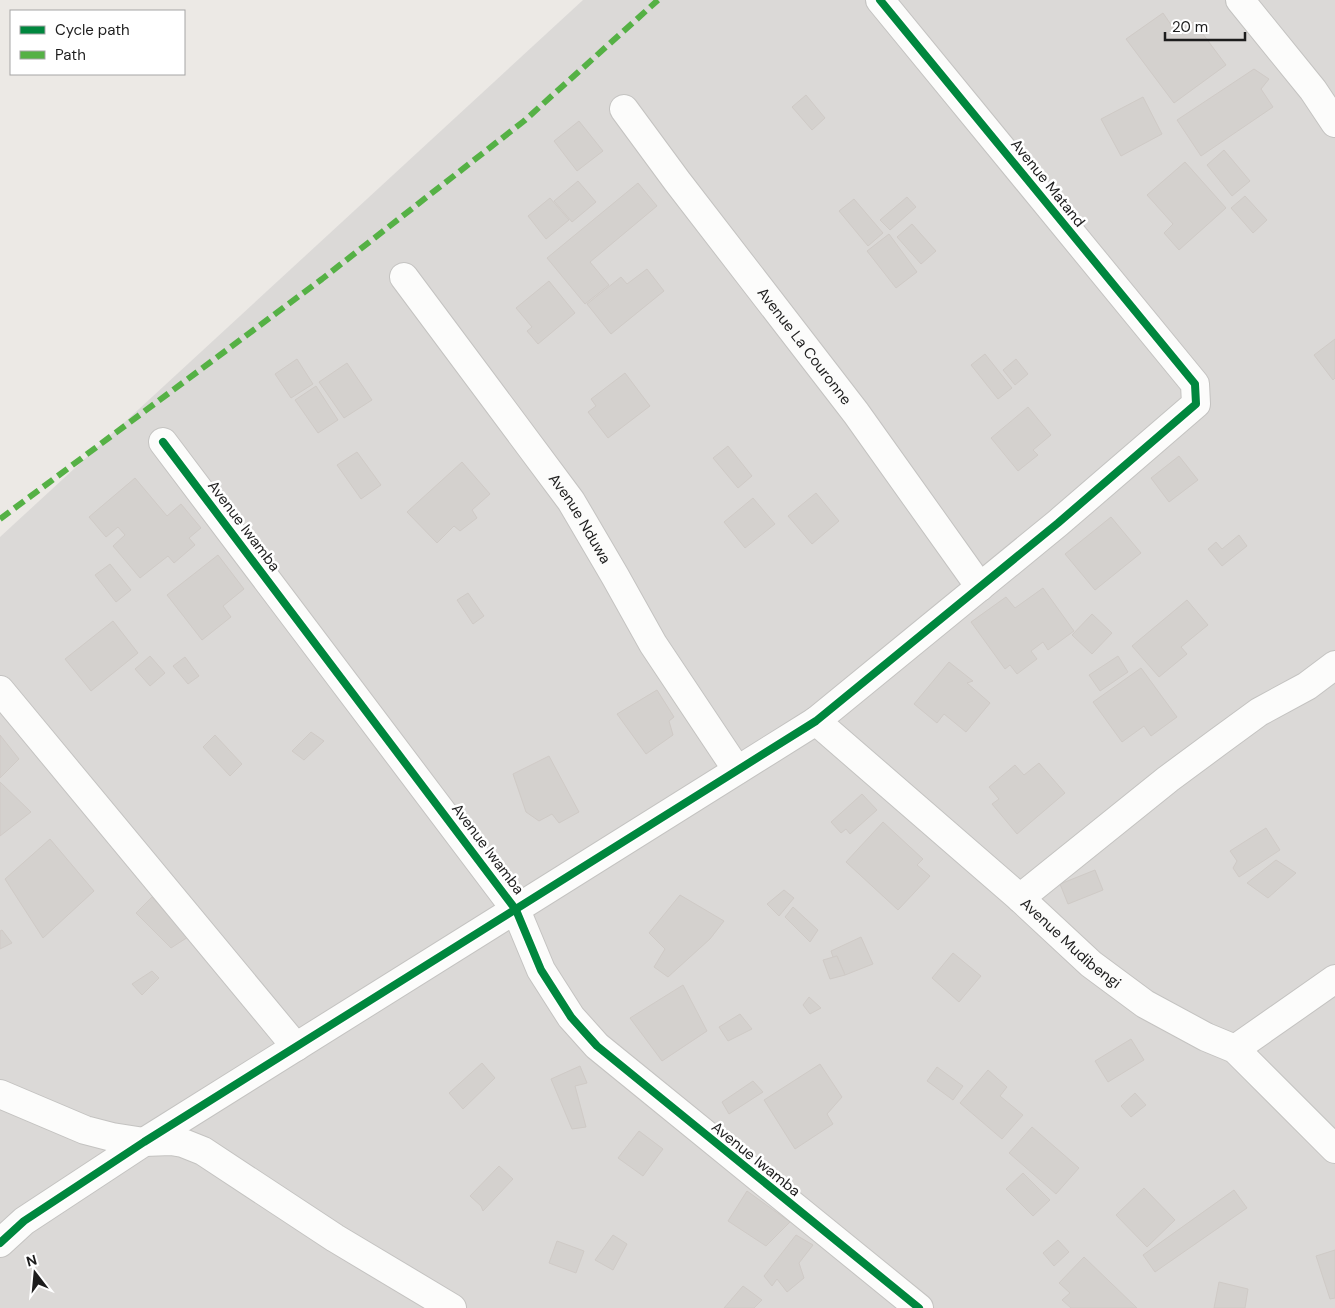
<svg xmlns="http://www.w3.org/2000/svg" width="1335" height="1308" font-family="'DM Sans',sans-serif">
<rect width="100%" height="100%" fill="#ece9e5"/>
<!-- residential -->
<polygon fill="#dbd9d7" points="583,0 1335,0 1335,1308 0,1308 0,537"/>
<!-- building -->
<g fill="#d4d1ce" stroke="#cfcac6">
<polygon points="1163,13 1174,29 1194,22 1226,65 1174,103 1126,39"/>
<polygon points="1254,69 1269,79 1261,89 1273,107 1201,156 1177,120"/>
<polygon points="806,95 825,118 812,130 792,107"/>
<polygon points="1143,97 1162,134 1121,156 1101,119"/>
<polygon points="579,121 603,151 577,171 554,141"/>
<polygon points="1224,150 1250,181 1232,196 1207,165"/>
<polygon points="1185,162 1226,208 1179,250 1164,233 1173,224 1147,195"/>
<polygon points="578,181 596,202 572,222 554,201"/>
<polygon points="638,183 657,206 590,262 609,285 585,304 547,258"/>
<polygon points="1245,196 1267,220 1253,233 1231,208"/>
<polygon points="907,197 916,207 890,230 880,220"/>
<polygon points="550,198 569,220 546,239 528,216"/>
<polygon points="854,199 883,233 868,246 839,211"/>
<polygon points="912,224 936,251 921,264 897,237"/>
<polygon points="889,234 917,272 896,288 867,251"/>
<polygon points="647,269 664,291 611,334 587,304 621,277 627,284"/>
<polygon points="549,281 575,313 538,344 527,331 532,327 516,308"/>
<polygon points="1335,339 1335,378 1333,380 1314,355"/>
<polygon points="985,354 1012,388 998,399 971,365"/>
<polygon points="297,359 313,384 291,398 275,374"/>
<polygon points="1016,359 1028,374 1015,385 1003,370"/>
<polygon points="347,363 372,400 344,418 319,382"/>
<polygon points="625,373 650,406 608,438 588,412 596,406 591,399"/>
<polygon points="316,386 338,420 318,433 295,400"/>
<polygon points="1028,407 1051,435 1033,450 1038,455 1018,471 991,438"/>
<polygon points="728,446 752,476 738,488 713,458"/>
<polygon points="357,452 381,485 361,499 337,465"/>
<polygon points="1179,456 1198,480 1169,502 1151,478"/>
<polygon points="462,462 490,494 472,510 477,518 460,531 454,526 437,543 407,512"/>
<polygon points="135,478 167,516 181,504 201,528 189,538 195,545 174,563 168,556 140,578 113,546 125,535 118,527 106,537 89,517"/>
<polygon points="816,493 839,521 812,544 788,516"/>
<polygon points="753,498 775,524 745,548 724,522"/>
<polygon points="1111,517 1141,553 1095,590 1065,554"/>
<polygon points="1239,535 1247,546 1222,566 1208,549 1216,542 1222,549"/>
<polygon points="218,555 244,589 223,606 231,617 202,640 167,595"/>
<polygon points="110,564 131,590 116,602 95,575"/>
<polygon points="1043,588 1074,631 1048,650 1043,642 1031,651 1037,659 1017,674 1010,665 1005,669 971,622 1006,597 1015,608"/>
<polygon points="468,593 484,616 473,624 457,600"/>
<polygon points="1187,600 1208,625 1181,647 1187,654 1159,677 1132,646"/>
<polygon points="1092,614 1112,633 1092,654 1072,635"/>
<polygon points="113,621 138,653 91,691 65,659"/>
<polygon points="150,656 165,673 150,686 135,669"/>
<polygon points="1118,656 1128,672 1100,691 1089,675"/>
<polygon points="185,657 199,676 188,684 173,666"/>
<polygon points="949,662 973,681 967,683 990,703 966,732 944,714 937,723 914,704"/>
<polygon points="1141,668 1177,717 1151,736 1144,726 1122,742 1093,702"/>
<polygon points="657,690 674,717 669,721 673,735 646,754 617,714"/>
<polygon points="311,732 324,741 304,760 292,751"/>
<polygon points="0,735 19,759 0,778"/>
<polygon points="215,735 242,764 230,776 203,747"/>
<polygon points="549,756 579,812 559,823 552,814 539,821 526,812 513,774"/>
<polygon points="1039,763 1065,793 1017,834 992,804 999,799 989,787 1015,765 1024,775"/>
<polygon points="0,782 31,812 0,836"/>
<polygon points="862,794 877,810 850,834 846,829 841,833 831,822"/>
<polygon points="883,822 923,859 917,865 930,876 898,910 846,862"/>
<polygon points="1266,828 1280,850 1239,877 1233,868 1237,861 1230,851"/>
<polygon points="50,839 94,891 43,938 5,879"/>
<polygon points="1276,860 1296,873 1268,898 1247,883"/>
<polygon points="1095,870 1103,890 1068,904 1060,884"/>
<polygon points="784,890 794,898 779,916 767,904"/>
<polygon points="680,895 724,921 710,939 668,977 654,967 665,949 649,933"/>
<polygon points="152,897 188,937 171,948 136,913"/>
<polygon points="793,907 818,930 810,942 785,917"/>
<polygon points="2,930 12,943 0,949 0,931"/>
<polygon points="861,937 873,964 845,975 837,956 833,957 831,951"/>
<polygon points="953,953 981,976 959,1002 932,978"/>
<polygon points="837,956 845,975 830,979 823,960"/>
<polygon points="152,971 159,978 142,995 132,984"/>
<polygon points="683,985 707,1031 662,1061 630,1018"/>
<polygon points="809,997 821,1008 810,1014 803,1005"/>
<polygon points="740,1014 752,1029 728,1041 719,1027"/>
<polygon points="1131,1039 1144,1060 1108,1082 1095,1061"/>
<polygon points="482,1063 495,1078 463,1109 449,1093"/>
<polygon points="820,1064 842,1097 827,1114 833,1124 795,1149 764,1100"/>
<polygon points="580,1066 587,1083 575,1086 586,1127 572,1129 551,1079"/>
<polygon points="937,1067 963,1086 953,1100 927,1081"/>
<polygon points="988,1070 1007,1087 1000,1096 1023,1115 1002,1139 960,1103"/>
<polygon points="753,1081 763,1092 729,1114 722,1102"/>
<polygon points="1135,1093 1146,1105 1131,1117 1121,1106"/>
<polygon points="1032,1127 1079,1168 1056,1194 1009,1153"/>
<polygon points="639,1131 663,1149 643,1176 618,1158"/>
<polygon points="499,1166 513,1179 483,1211 481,1206 470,1196"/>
<polygon points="1023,1173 1050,1200 1033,1216 1006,1189"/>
<polygon points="1144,1188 1175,1220 1147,1247 1116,1215"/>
<polygon points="1234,1190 1247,1208 1155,1272 1143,1255"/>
<polygon points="747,1191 790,1222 766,1246 728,1221"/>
<polygon points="613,1235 627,1244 613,1270 595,1260"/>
<polygon points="796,1235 813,1245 799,1263 804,1278 787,1292 777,1279 772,1286 764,1276"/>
<polygon points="1058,1240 1069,1252 1054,1266 1043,1253"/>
<polygon points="557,1241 584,1251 576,1273 549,1263"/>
<polygon points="1335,1250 1335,1298 1330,1299 1316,1256"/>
<polygon points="1084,1257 1137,1308 1071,1308 1062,1300 1070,1293 1059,1283"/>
<polygon points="1219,1282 1248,1289 1245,1308 1214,1308"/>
<polygon points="743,1286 762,1300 754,1308 724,1308"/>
</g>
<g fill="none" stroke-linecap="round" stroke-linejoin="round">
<!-- minor casing -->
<g stroke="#c4c3c1" stroke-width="30">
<g id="minor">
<polyline points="1240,0 1313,90 1335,123"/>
<path id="s1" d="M624 109 677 181 856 413 980 587"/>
<path id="s2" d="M404 277 571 501 615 576 653 644 737 770"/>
<polyline points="163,442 516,910 541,970 571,1017 597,1046 919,1308"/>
<polyline points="0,690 296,1047"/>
<path id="s3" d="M816 721 1020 898 1091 964 1145 1004 1206 1037 1235 1049 1335 1149"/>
<polyline points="1020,898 1168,779 1218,742 1259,712 1307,686 1335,665"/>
<polyline points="1235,1049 1335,979"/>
<polyline points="0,1094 85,1130 112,1137 144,1142 171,1141 183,1143 203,1151 335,1238 452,1308"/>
<polyline points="0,1243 24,1221 144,1142 816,721 1058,523 1196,404 1195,384 880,0"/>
</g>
</g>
<!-- minor -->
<use href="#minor" stroke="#fcfcfb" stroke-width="28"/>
<!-- quiet -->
<polyline stroke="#55b145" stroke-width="6" stroke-dasharray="12 6" stroke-linecap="butt" points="0,519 322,279 524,121 658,0"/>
<!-- cycleway casing -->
<g stroke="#fff" stroke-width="11">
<g id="cycleway">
<polyline points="163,442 516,910 541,970 571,1017 597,1046 919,1308"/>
<polyline points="0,1243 24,1221 144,1142 816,721 1058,523 1196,404 1195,384 880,0"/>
</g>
</g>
<!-- cycleway -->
<use href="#cycleway" stroke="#00873e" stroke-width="8"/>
</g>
<g text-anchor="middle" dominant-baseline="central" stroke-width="5" stroke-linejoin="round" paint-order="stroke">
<!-- street labels -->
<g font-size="15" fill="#1d1d1d" stroke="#fff">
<text transform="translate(1048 183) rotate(51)">Avenue Matand</text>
<text stroke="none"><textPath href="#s1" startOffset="298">Avenue La Couronne</textPath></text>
<text stroke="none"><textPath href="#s2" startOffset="299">Avenue Nduwa</textPath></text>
<text transform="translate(244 526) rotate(53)">Avenue Iwamba</text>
<text transform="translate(488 849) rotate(53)">Avenue Iwamba</text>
<text stroke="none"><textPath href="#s3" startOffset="338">Avenue Mudibengi</textPath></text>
<text transform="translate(756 1159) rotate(39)">Avenue Iwamba</text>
</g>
</g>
<!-- legend -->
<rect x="10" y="10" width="175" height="65" fill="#ffffff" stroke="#a5a5a5"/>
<rect x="20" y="26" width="25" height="8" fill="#00873e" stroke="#a5a5a5"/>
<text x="55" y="35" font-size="15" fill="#1d1d1d">Cycle path</text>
<rect x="20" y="51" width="25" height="8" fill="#55b145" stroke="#a5a5a5"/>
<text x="55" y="60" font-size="15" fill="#1d1d1d">Path</text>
<!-- north arrow -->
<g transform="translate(35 1273) rotate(344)" stroke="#ffffff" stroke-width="4" paint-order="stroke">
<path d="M0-4L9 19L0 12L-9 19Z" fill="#1d1d1d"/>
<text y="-8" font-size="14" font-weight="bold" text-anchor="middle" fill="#1d1d1d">N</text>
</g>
<!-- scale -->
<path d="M1165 32v8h80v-8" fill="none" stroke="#1d1d1d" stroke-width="2.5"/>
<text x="1172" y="32" font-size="15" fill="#1d1d1d" stroke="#ffffff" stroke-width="4" paint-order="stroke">20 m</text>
</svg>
